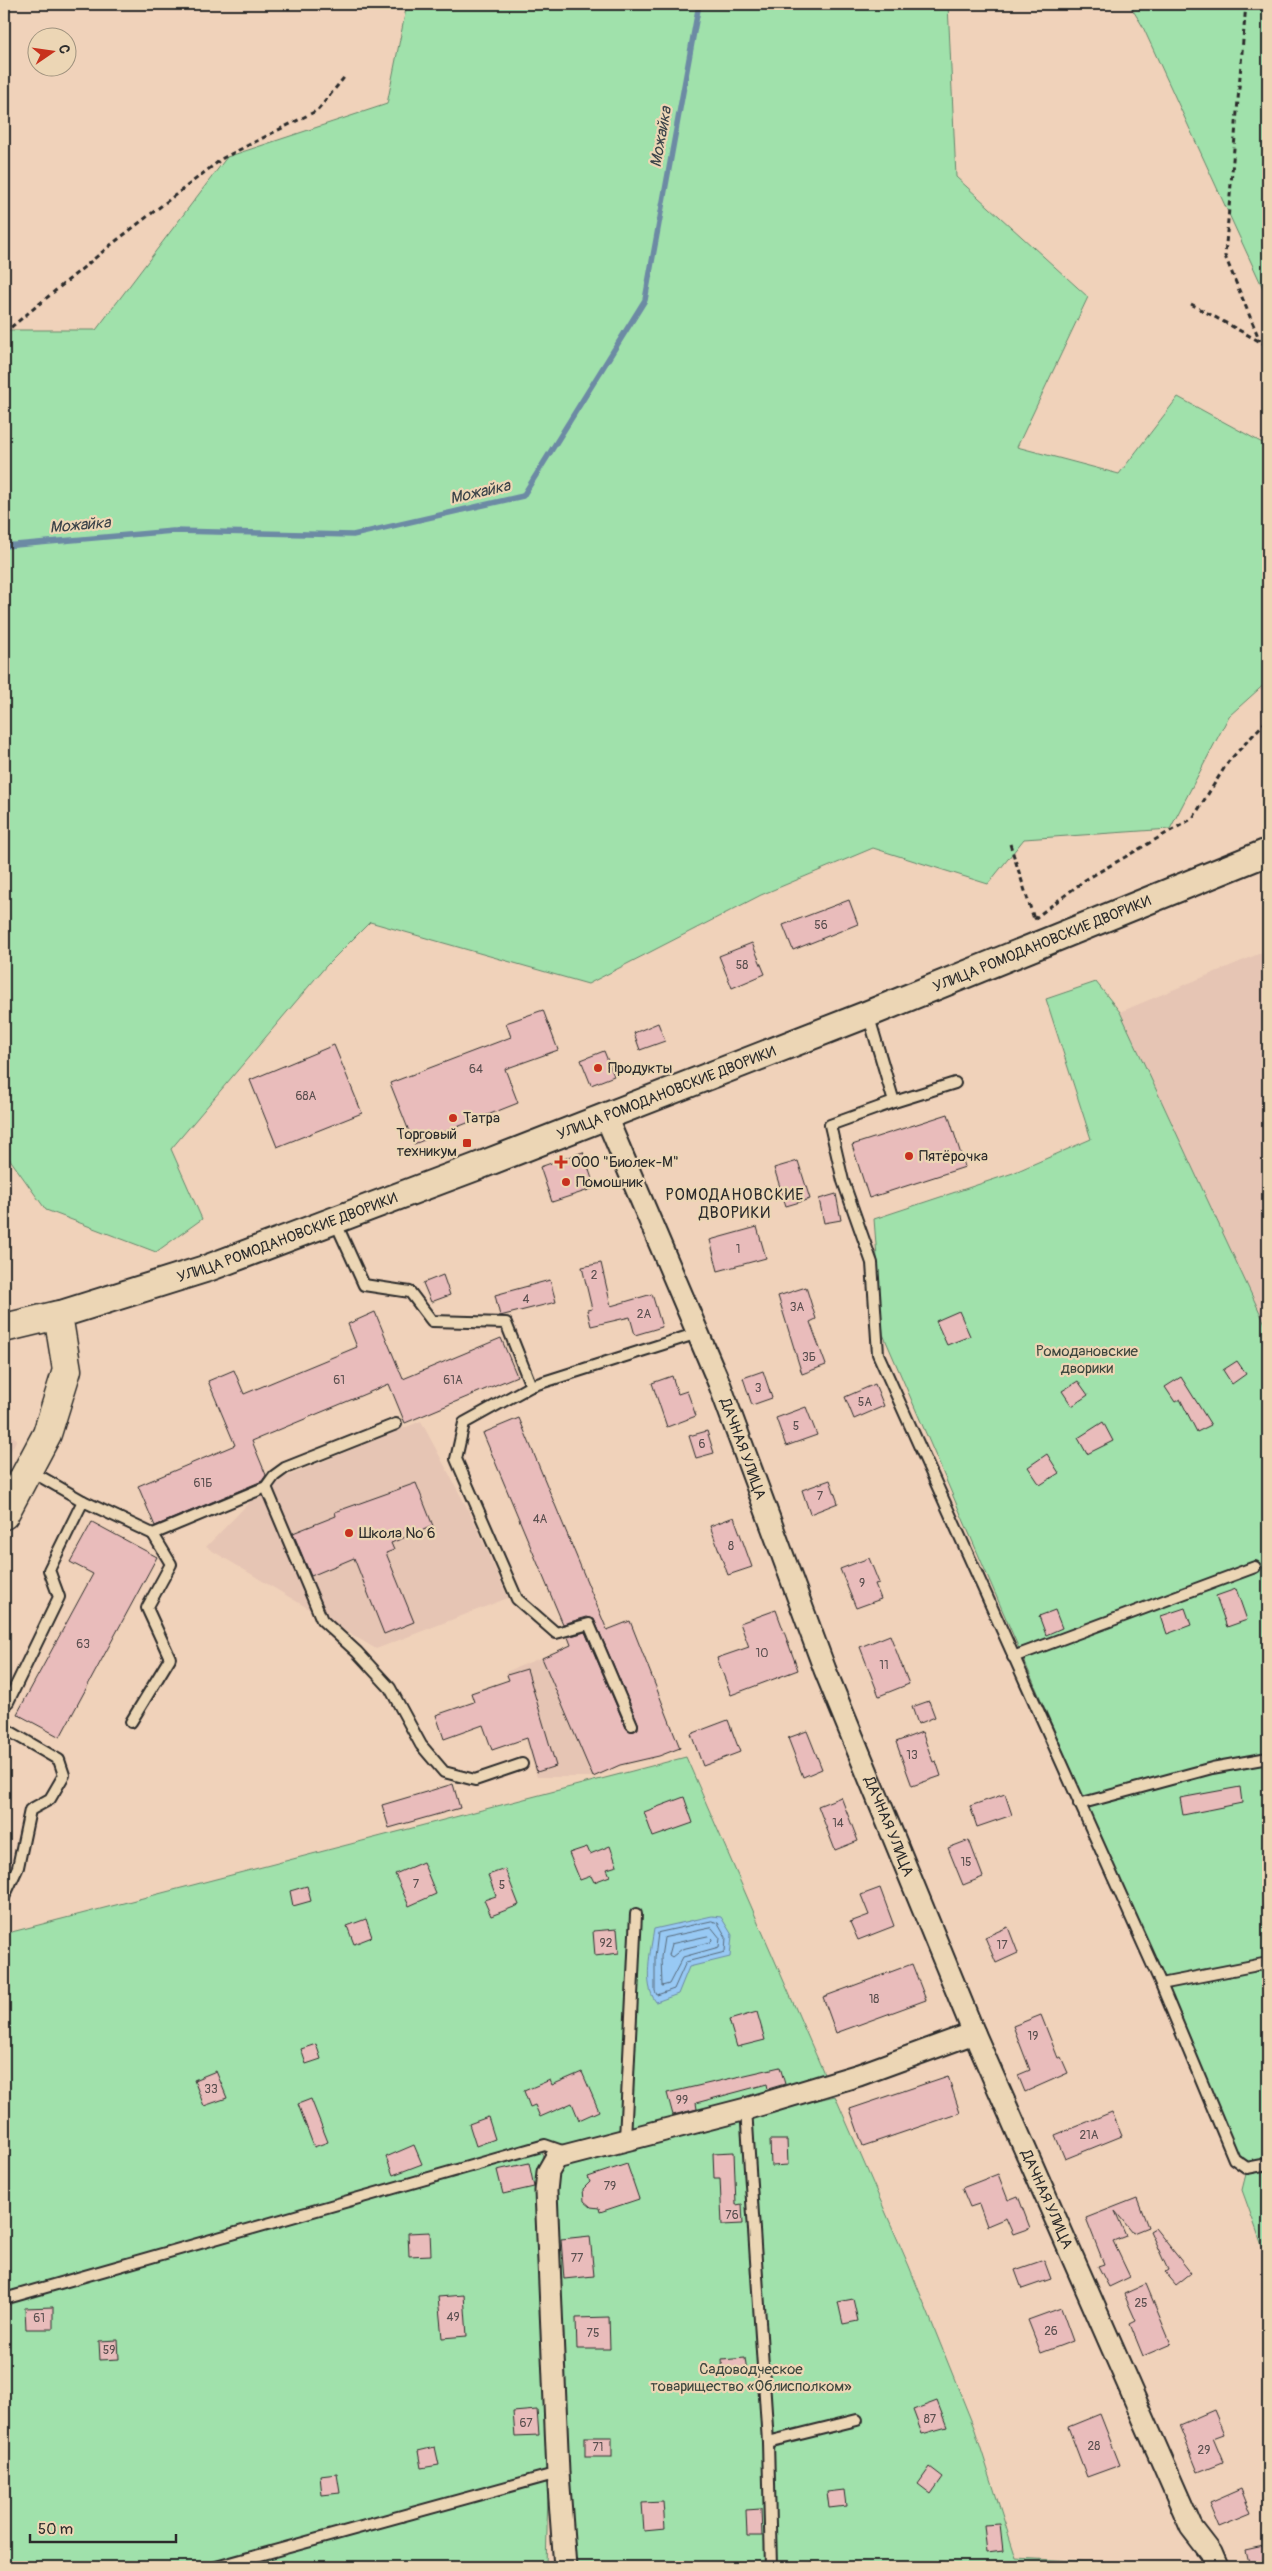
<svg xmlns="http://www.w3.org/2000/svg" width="1272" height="2571" font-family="Pangolin,sans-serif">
<rect width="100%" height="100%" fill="#f0d2ba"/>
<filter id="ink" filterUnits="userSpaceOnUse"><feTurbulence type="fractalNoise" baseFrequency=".02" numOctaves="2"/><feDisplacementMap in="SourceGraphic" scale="10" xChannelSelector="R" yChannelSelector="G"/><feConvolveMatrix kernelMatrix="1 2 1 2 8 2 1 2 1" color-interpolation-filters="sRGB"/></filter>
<g filter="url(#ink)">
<!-- built -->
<g fill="#e6c5b4">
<polygon points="1268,950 1268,1330 1120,1012"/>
<polygon points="421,1421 473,1519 508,1598 376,1649 206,1547 266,1485"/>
<polygon points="4,1432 17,1439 4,1464"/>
<polygon points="630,1621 680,1748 659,1756 620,1765 593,1777 537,1777 506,1672"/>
</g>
<!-- green -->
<g fill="#a0e1ab" stroke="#66866b">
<polygon points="407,4 948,4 956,177 1088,297 1017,447 1119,474 1178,397 1268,446 1268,681 1229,716 1170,829 1024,839 988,884 873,848 761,895 588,984 370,922 326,966 171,1149 202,1219 156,1252 46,1210 4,1151 4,330 96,330 227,157 387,104"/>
<polygon points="1129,4 1268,4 1268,299 1142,25"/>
<polygon points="1096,982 1120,1012 1268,1330 1268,2262 1242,2190 1246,2174 883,1334 874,1219 1013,1173 1091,1139 1046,999"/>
<polygon points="686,1757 826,2078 589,2142 543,2152 538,2192 549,2455 546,2567 4,2567 4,1934"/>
<polygon points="835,2096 909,2266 975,2430 1016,2558 1192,2567 569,2567 556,2173 561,2165 741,2118"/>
</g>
<!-- water -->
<path fill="#98c9f4" stroke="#6c8aa4" d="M712 1916 721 1917 732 1935 730 1957 689 1967 678 1994 656 2002C642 1984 651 1950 654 1929Z"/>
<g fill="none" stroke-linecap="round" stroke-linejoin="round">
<!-- shore -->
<g stroke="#576a7b" stroke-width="1">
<polygon points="712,1921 718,1923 726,1937 725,1952 686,1962 674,1989 657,1995 655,1991 655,1957 658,1933"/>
<polygon points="712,1928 720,1938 719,1947 683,1957 669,1984 662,1986 661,1957 664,1938"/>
<polygon points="709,1936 712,1939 711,1942 682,1949 672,1957 669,1955 672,1944"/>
</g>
<!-- stream -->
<polyline stroke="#6c8aa4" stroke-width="5.5" points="4,546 173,531 353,535 523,496 645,300 699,4"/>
</g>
<!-- building -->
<g fill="#e9bcbb" stroke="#2b2b2b">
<polygon points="849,900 858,924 793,950 783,925"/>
<polygon points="752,943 765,974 732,988 719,956"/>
<polygon points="543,1010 558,1050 505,1069 518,1103 414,1144 390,1083 511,1037 506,1023"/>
<polygon points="658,1023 665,1041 640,1050 634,1033"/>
<polygon points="334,1045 362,1113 277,1147 250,1080"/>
<polygon points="604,1051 614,1076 591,1085 581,1060"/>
<polygon points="948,1114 965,1167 869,1198 852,1145"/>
<polygon points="583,1152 595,1188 552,1202 540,1167"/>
<polygon points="798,1161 810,1199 786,1206 774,1168"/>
<polygon points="836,1194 841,1220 824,1223 819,1199"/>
<polygon points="757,1227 766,1258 718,1271 710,1240"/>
<polygon points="601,1263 611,1306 652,1294 662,1327 635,1335 630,1317 591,1326 587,1310 592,1309 582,1267"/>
<polygon points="443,1275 450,1295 431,1302 423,1283"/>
<polygon points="550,1280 556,1302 500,1316 495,1295"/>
<polygon points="806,1287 816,1319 810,1322 826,1365 802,1374 778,1296"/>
<polygon points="959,1311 970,1336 947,1345 936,1321"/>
<polygon points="375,1312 403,1379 501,1338 517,1376 405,1423 389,1384 252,1441 266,1475 262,1481 155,1526 138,1486 235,1445 208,1381 234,1370 244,1394 357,1347 348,1324"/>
<polygon points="1237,1361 1246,1374 1232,1384 1223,1370"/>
<polygon points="763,1371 772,1398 752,1405 743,1378"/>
<polygon points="672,1376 678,1394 687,1391 696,1416 667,1427 652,1383"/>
<polygon points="1181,1377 1211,1425 1197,1432 1180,1399 1175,1402 1165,1387"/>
<polygon points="1078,1381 1088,1395 1072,1406 1062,1391"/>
<polygon points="875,1384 884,1406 854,1419 845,1397"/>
<polygon points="806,1407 817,1435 786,1446 776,1418"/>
<polygon points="519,1418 607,1630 630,1621 680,1748 659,1756 620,1765 593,1777 542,1658 571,1645 568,1637 585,1632 626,1728 634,1731 638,1729 638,1723 594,1619 587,1617 563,1624 483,1433"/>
<polygon points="1103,1422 1113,1441 1087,1454 1078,1438"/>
<polygon points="707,1431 714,1453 696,1458 689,1436"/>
<polygon points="1047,1454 1059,1473 1040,1485 1028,1467"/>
<polygon points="830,1480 838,1503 810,1514 802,1490"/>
<polygon points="416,1483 433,1526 391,1543 394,1550 386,1553 414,1622 384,1634 354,1558 311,1576 293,1533 336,1516 335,1512"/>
<polygon points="734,1517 752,1567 728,1575 710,1526"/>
<polygon points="92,1522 157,1557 60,1737 17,1714 93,1574 70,1562"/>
<polygon points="869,1558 879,1583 875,1584 881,1599 856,1608 840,1569"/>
<polygon points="1236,1589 1247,1620 1227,1627 1216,1596"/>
<polygon points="1185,1608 1191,1625 1167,1634 1161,1616"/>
<polygon points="776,1610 798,1670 731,1695 717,1658 749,1647 740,1623"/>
<polygon points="1055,1610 1062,1628 1046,1635 1039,1616"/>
<polygon points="890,1635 909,1684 879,1696 860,1647"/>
<polygon points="527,1669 556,1766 537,1772 527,1738 492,1750 483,1725 444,1739 436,1715 474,1702 471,1693 509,1680 507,1675"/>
<polygon points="929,1701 935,1717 918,1724 912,1707"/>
<polygon points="728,1720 740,1752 703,1766 691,1734"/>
<polygon points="807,1731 822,1769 803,1777 788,1738"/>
<polygon points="922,1732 933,1762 936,1761 941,1776 912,1786 896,1742"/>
<polygon points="453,1784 460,1808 389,1828 382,1805"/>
<polygon points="1240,1787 1242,1803 1183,1815 1180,1798"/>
<polygon points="1005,1794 1012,1815 977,1827 970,1806"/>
<polygon points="684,1797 693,1823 653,1837 644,1812"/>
<polygon points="841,1797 858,1841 835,1850 818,1806"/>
<polygon points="969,1840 983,1877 963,1885 948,1848"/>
<polygon points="610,1846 617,1866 607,1869 610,1876 594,1882 591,1876 580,1880 569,1853 587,1847 590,1854"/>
<polygon points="423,1862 436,1894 409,1906 395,1874"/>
<polygon points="505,1869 519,1905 491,1916 484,1900 496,1896 488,1875"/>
<polygon points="307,1886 311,1901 293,1906 290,1891"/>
<polygon points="880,1888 894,1926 858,1940 850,1922 869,1915 861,1895"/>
<polygon points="366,1919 372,1937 354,1944 347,1926"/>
<polygon points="1008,1927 1018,1953 996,1963 985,1937"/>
<polygon points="617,1929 619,1953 595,1956 593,1931"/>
<polygon points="912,1964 926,2000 836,2033 823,1997"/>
<polygon points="757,2012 765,2040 737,2047 729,2020"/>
<polygon points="1041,2015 1058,2058 1061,2057 1068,2073 1025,2092 1018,2075 1030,2070 1013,2026"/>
<polygon points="316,2044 321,2059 306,2064 301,2049"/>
<polygon points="780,2067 785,2084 768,2089 767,2084 696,2103 697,2109 673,2115 667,2093"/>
<polygon points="216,2071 227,2098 204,2106 194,2080"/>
<polygon points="582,2072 599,2111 579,2120 572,2103 540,2117 535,2105 530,2107 524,2091 550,2080 552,2085"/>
<polygon points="948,2076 960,2113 863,2146 850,2109"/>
<polygon points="311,2099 328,2142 314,2147 298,2104"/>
<polygon points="1112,2112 1122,2136 1065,2159 1055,2135"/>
<polygon points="488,2117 495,2139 476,2146 469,2124"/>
<polygon points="770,2140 787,2140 788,2165 771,2166"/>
<polygon points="414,2145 422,2164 393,2175 386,2157"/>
<polygon points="734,2152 736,2205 742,2204 743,2224 722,2225 720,2178 714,2178 713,2153"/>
<polygon points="529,2163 534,2187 503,2194 497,2170"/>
<polygon points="627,2164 639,2199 600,2212 599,2208 591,2207 584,2201 583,2189 590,2182 588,2177"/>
<polygon points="998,2174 1008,2200 1018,2196 1030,2228 1013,2234 1006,2218 987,2226 979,2204 970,2207 962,2188"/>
<polygon points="1137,2198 1148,2227 1133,2233 1115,2211 1126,2236 1113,2241 1130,2277 1109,2287 1098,2266 1104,2264 1086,2218"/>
<polygon points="1155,2228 1191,2273 1176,2285 1165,2272 1168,2270 1150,2231"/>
<polygon points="430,2232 431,2255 409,2256 408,2233"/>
<polygon points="590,2236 594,2276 564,2279 561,2239"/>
<polygon points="1044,2260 1051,2279 1022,2289 1015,2270"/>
<polygon points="1146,2284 1171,2344 1143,2356 1130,2324 1136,2321 1124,2294"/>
<polygon points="464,2295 467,2336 442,2338 438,2297"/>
<polygon points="853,2299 858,2321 843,2324 838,2302"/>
<polygon points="53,2307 53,2329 26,2329 25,2308"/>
<polygon points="1061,2308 1073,2341 1041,2353 1028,2320"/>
<polygon points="609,2317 610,2349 577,2349 576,2318"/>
<polygon points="118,2340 119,2359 100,2360 99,2341"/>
<polygon points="745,2358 747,2373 723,2376 722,2360"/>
<polygon points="937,2401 947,2427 922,2434 913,2410"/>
<polygon points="537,2410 539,2435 515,2436 513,2412"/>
<polygon points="1214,2410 1224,2434 1213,2438 1223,2462 1198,2472 1179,2425"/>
<polygon points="1100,2414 1120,2465 1087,2477 1068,2427"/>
<rect x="585" y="2437" width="27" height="20"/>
<polygon points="435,2447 439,2465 421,2468 418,2451"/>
<polygon points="930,2467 943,2477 931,2494 918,2484"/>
<polygon points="337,2474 340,2493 322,2495 320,2476"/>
<polygon points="1241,2489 1251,2514 1219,2527 1209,2503"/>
<polygon points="844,2490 846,2506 829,2508 827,2492"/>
<polygon points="663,2502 665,2529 644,2531 642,2503"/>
<polygon points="761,2509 762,2536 747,2536 746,2510"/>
<polygon points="1000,2524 1003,2551 987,2553 984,2525"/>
<polygon points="1268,2545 1268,2567 1249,2567 1245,2550"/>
</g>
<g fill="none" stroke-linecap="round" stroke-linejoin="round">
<!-- service casing -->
<g stroke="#2b2b2b" stroke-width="14">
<g id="service">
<polyline points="868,1014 894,1102 830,1125 843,1181 872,1263 878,1354 1161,1984 1234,2159 1247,2168 1268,2164"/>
<polyline points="894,1102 955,1083"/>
<polyline points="335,1221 364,1285 410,1292 432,1321 506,1323 531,1386"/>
<polyline points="29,1470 83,1501 153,1534 266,1487 274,1476 285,1468 396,1424"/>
<polyline points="266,1487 322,1620 357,1652 390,1688 421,1745 444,1772 475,1780 522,1764"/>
<polyline points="1013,1657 1255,1567"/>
<polyline points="4,1704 8,1702 59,1597 49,1570 83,1501"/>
<polyline points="131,1722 170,1658 147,1608 171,1564 153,1534"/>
<polyline points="632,1725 589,1624 556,1633 517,1599 456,1459 464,1423 531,1386 698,1333"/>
<polyline points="4,1728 59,1760 64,1775 50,1799 30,1810 18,1867 4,1897"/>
<polyline points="1079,1804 1212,1768 1268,1758"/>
<polyline points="1161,1984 1268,1963"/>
<polyline points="746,2109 768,2442 771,2567"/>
<polyline points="625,2139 636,1914"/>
<polyline points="4,2299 545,2145 565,2152"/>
<polyline points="768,2442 857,2420"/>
<polyline points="216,2567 558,2473"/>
</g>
</g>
<!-- minor casing -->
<g stroke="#2b2b2b" stroke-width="25">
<g id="minor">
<path id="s1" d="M606 1117 719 1383 825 1670 974 2033 1191 2527 1211 2553 1217 2567"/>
<polyline points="565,2567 558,2473 546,2191 548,2172 556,2158 746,2109 859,2075 974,2033"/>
</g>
</g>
<!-- tertiary casing -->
<g stroke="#2b2b2b" stroke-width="30">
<g id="tertiary">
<path id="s2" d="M58 1315 208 1268 476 1167 868 1014 1268 852"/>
</g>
</g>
<!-- secondary casing -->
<g stroke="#2b2b2b" stroke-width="31">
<polyline id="secondary" points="4,1328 58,1315 67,1370 47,1434 4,1515"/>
</g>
<!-- path -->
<g stroke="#2b2b2b" stroke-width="3" stroke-dasharray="5 4" stroke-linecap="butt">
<polyline points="1246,4 1225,256 1260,341"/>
<polyline points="1191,304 1268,346"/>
<polyline points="4,333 112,244 223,158 318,110 346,75"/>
<polyline points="1010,844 1034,919"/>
<polyline points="1034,919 1085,880 1193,818 1228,762 1268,719"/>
</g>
<!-- service -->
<use href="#service" stroke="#ecd6b5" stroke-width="10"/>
<!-- minor -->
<use href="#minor" stroke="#ecd6b5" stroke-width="21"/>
<!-- tertiary -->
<use href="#tertiary" stroke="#ecd6b5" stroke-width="26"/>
<!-- secondary -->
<use href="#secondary" stroke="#ecd6b5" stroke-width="28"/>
</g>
</g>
<!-- markers -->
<g fill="#c8321e" stroke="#ecd6b5" stroke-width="2">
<circle cx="598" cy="1068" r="5"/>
<circle cx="453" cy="1118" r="5"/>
<rect x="462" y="1138" width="10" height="10" rx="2.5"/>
<circle cx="909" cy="1156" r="5"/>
<path d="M558.5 1154.5h5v5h5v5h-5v5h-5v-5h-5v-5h5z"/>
<circle cx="566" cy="1182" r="5"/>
<circle cx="349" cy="1533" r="5"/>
</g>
<g text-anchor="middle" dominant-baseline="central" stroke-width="4.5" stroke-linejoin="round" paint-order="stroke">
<!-- number labels -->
<g font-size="12" fill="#5a4f4f">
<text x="821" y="925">56</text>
<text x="742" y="965">58</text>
<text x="476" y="1069">64</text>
<text x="306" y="1096">68А</text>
<text x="738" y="1249">1</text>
<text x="594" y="1275">2</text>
<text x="526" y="1299">4</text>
<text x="797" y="1307">3А</text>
<text x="644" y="1314">2А</text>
<text x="809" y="1357">3Б</text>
<text x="339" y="1380">61</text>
<text x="453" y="1380">61А</text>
<text x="758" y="1388">3</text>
<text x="865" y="1402">5А</text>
<text x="796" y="1426">5</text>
<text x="702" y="1444">6</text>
<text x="203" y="1483">61Б</text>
<text x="820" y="1496">7</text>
<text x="540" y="1519">4А</text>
<text x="731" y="1546">8</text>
<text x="862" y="1583">9</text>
<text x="83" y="1644">63</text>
<text x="762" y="1653">10</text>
<text x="884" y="1665">11</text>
<text x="912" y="1755">13</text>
<text x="838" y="1823">14</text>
<text x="966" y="1862">15</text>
<text x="416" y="1884">7</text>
<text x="502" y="1885">5</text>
<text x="606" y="1943">92</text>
<text x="1002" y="1945">17</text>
<text x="874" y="1999">18</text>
<text x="1033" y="2036">19</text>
<text x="211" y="2089">33</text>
<text x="682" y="2100">99</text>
<text x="1089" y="2135">21А</text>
<text x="610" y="2186">79</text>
<text x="732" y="2215">76</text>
<text x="577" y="2258">77</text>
<text x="1141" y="2303">25</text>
<text x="453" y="2317">49</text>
<text x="39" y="2318">61</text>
<text x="1051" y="2331">26</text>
<text x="593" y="2333">75</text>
<text x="109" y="2350">59</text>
<text x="930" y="2419">87</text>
<text x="526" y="2423">67</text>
<text x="1094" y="2446">28</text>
<text x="598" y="2447">71</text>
<text x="1204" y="2450">29</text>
</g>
<!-- street labels -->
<g font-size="15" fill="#2b2b2b" stroke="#ecd6b5">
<text stroke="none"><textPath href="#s2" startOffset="1052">УЛИЦА РОМОДАНОВСКИЕ ДВОРИКИ</textPath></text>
<text stroke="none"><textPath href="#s2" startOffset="648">УЛИЦА РОМОДАНОВСКИЕ ДВОРИКИ</textPath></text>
<text stroke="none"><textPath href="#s2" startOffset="242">УЛИЦА РОМОДАНОВСКИЕ ДВОРИКИ</textPath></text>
<text stroke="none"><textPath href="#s1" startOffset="359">ДАЧНАЯ УЛИЦА</textPath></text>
<text stroke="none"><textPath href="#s1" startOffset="764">ДАЧНАЯ УЛИЦА</textPath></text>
<text stroke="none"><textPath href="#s1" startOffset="1169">ДАЧНАЯ УЛИЦА</textPath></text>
</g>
<!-- poi labels -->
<g font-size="15" fill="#2b2b2b" stroke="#ecd6b5" text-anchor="start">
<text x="608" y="1068">Продукты</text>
<text x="463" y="1118">Татра</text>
<text x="457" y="1134" text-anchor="end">Торговый<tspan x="457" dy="17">техникум</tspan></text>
<text x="919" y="1156">Пятёрочка</text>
<text x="571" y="1162">ООО "Биолек-М"</text>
<text x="576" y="1182">Помошник</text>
<text x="359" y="1533">Школа № 6</text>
</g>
<!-- park labels -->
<g font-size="15" fill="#3d463e" stroke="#ecd6b5">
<text x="1087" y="1351">Ромодановские<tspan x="1087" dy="17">дворики</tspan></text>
<text x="751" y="2369">Садоводческое<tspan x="751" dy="17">товарищество «Облисполком»</tspan></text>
</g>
<!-- water labels -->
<g font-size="16" font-style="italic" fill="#3b4349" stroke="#ecd6b5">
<text transform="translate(661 137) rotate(-80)">Можайка</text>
<text transform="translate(480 492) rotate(-13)">Можайка</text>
<text transform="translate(80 525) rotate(-5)">Можайка</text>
</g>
<!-- neighbourhood labels -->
<g font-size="16" letter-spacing="1" fill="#2b2b2b" stroke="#ecd6b5">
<text x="735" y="1195">РОМОДАНОВСКИЕ<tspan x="735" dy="18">ДВОРИКИ</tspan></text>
</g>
</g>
<!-- margin -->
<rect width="1272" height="2571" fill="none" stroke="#ecd6b5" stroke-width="20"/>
<rect x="10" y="10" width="1252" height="2551" fill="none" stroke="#2b2b2b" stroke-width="2" filter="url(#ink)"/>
<!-- north arrow -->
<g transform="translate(52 52) rotate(77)"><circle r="24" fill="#ecd6b5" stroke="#9f927e"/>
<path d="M0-4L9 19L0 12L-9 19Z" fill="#c8321e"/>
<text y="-8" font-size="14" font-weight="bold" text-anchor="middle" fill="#2b2b2b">С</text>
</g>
<!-- scale -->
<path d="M30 2534v8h146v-8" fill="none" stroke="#2b2b2b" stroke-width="2.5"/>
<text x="38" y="2534" font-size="15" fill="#2b2b2b" stroke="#ecd6b5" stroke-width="4" paint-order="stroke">50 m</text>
</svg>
